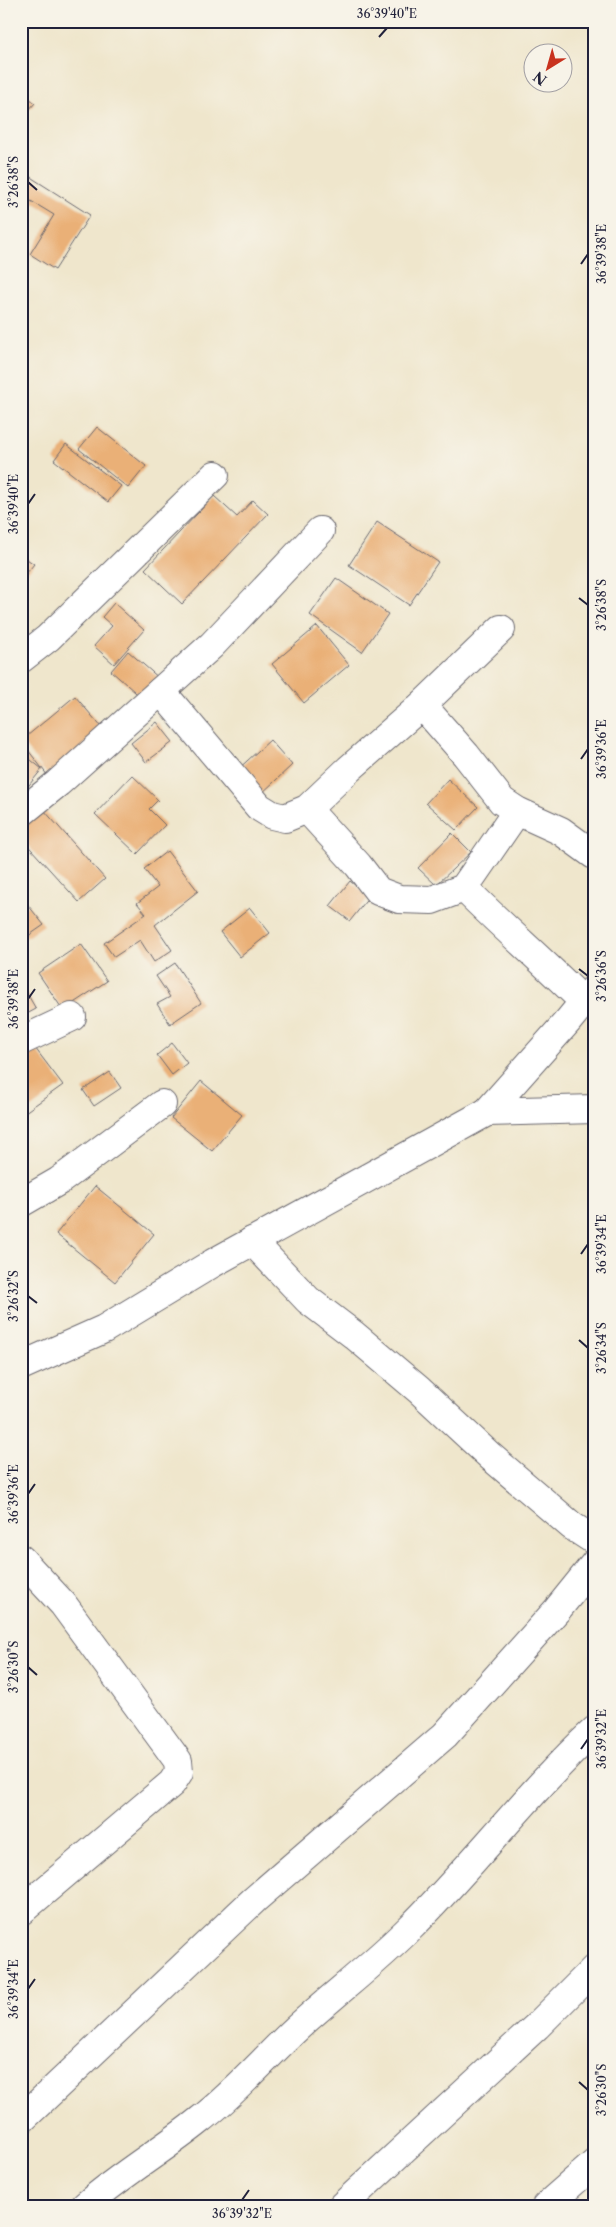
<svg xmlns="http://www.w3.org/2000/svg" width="616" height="2227" font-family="'Libre Caslon Text',serif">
<rect width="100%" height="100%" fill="#f7f3e8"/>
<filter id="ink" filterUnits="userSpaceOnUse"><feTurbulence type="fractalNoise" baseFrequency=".02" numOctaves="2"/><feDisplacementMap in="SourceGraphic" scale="10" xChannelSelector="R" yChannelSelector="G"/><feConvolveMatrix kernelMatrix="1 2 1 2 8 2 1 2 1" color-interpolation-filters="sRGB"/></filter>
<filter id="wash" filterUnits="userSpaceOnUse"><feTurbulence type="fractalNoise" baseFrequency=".0096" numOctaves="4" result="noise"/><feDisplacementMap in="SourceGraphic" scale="20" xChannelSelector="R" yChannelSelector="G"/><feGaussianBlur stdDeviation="1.12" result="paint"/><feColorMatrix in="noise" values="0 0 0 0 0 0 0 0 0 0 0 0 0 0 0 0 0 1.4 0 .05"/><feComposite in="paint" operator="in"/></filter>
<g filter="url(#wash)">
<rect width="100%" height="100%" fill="#efe6cc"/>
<g id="blocks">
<!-- building -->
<g fill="#eab077">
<polygon points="21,91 35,103 21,119"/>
<polygon points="21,171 90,215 55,270 30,254 54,215 21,195"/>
<polygon points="21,236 28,240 21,250"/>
<polygon points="97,427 146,466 128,488 79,449"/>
<polygon points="66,444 121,486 108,502 54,460"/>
<polygon points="214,496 237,517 253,500 268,514 182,604 145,569"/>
<polygon points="377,522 438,562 409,605 349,565"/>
<polygon points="21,555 34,564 22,579 21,578"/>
<polygon points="336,578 388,614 362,652 310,615"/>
<polygon points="114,603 144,630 114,664 94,646 112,626 102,617"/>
<polygon points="317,626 349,665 304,703 272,664"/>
<polygon points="128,651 160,679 143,699 111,671"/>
<polygon points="75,696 103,729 48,776 21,741"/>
<polygon points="157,722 173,742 146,762 131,743"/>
<polygon points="270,740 292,765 259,796 236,771"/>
<polygon points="21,752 42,769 21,795"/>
<polygon points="132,775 158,800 149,809 165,825 137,854 95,814"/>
<polygon points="448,779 478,807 456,830 426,803"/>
<polygon points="43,809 105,879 79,902 21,838 21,829"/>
<polygon points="452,833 471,852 436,885 418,868"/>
<polygon points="167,851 198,891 155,925 172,950 154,962 140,940 114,957 104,943 146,914 137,903 158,887 144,869"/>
<polygon points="350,881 369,897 350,921 330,906"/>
<polygon points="28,905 44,925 21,941 21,910"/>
<polygon points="250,908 270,933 240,957 220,932"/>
<polygon points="81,944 107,981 63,1010 38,973"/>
<polygon points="175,963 201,1003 170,1024 157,1004 170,997 156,976"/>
<polygon points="21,983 36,1009 21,1017"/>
<polygon points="172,1043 187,1063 172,1075 157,1055"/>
<polygon points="35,1048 63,1085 21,1115 21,1058"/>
<polygon points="110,1072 121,1088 94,1106 83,1090"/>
<polygon points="201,1081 242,1115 212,1151 171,1118"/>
<polygon points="95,1186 154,1234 115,1282 56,1234"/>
</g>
</g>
</g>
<g filter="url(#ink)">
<use href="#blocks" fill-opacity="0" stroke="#6a676e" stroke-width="1"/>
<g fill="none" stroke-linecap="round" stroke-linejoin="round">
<!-- minor casing -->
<g stroke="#6a676e" stroke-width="30">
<g id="minor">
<polyline points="21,659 48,638 215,475"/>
<polyline points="161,691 259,807 272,815 285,818 307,809 349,769 422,705 501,629"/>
<polyline points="422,705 466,755 502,801 517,811 561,831 594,855"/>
<polyline points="307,809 358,865 378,891 399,899 432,900 464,888 517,811"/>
<polyline points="21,813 58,783 212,645 320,531"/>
<path d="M464 888C503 927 545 963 584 1002"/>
<polyline points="21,1041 72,1017"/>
<polyline points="487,1112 568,1021 595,988"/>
<polyline points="21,1203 59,1181 162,1104"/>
<polyline points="252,1241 308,1300 354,1335 419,1390 490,1456 572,1526 595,1541"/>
<polyline points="21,1366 104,1329 213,1263 487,1112 595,1109"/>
<polyline points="21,1559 63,1604 178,1761 179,1772 172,1783 21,1911"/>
<polyline points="21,2120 254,1900 445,1735 557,1610 595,1563"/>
<path d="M85 2206C121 2174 163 2150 200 2120 235 2093 264 2059 296 2029 333 1995 374 1964 409 1929 474 1865 528 1792 595 1730"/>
<polyline points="342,2206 537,2026 595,1968"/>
<polyline points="546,2206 595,2163"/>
</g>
</g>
<!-- minor -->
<use href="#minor" stroke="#fff" stroke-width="28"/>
</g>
</g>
<!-- ticks -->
<path fill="none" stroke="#22223b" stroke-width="2" d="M379 37 387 28M28 182 37 190M581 264 588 254M28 504 35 494M579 598 588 605M581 759 588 749M579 969 588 976M28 999 35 989M581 1254 588 1244M28 1296 37 1303M579 1340 588 1348M28 1494 35 1484M28 1667 37 1675M581 1749 588 1739M28 1989 35 1979M579 2082 588 2090M242 2200 249 2190"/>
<!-- margin -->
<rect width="616" height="2227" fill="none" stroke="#f7f3e8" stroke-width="55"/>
<!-- north arrow -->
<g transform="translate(548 68) rotate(217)"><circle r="24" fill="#f7f3e8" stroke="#a29fa3"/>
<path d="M0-4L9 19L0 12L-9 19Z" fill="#c8321e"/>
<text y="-8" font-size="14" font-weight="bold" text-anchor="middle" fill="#22223b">N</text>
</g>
<rect x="28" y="28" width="560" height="2172" fill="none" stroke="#22223b" stroke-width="2"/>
<g font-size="12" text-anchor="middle" fill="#22223b">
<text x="387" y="18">36°39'40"E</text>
<text transform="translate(14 182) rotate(-90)" y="4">3°26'38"S</text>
<text transform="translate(602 254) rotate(-90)" y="4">36°39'38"E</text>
<text transform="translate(14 504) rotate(-90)" y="4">36°39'40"E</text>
<text transform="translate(602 605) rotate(-90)" y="4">3°26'38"S</text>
<text transform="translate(602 749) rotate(-90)" y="4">36°39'36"E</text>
<text transform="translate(602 976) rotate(-90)" y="4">3°26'36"S</text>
<text transform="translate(14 999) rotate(-90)" y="4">36°39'38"E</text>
<text transform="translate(602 1244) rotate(-90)" y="4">36°39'34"E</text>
<text transform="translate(14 1296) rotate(-90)" y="4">3°26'32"S</text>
<text transform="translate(602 1348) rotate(-90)" y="4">3°26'34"S</text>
<text transform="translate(14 1494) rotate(-90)" y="4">36°39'36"E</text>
<text transform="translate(14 1667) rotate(-90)" y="4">3°26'30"S</text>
<text transform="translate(602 1739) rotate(-90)" y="4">36°39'32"E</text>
<text transform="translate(14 1989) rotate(-90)" y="4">36°39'34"E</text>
<text transform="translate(602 2090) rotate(-90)" y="4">3°26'30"S</text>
<text x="242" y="2218">36°39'32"E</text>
</g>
</svg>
